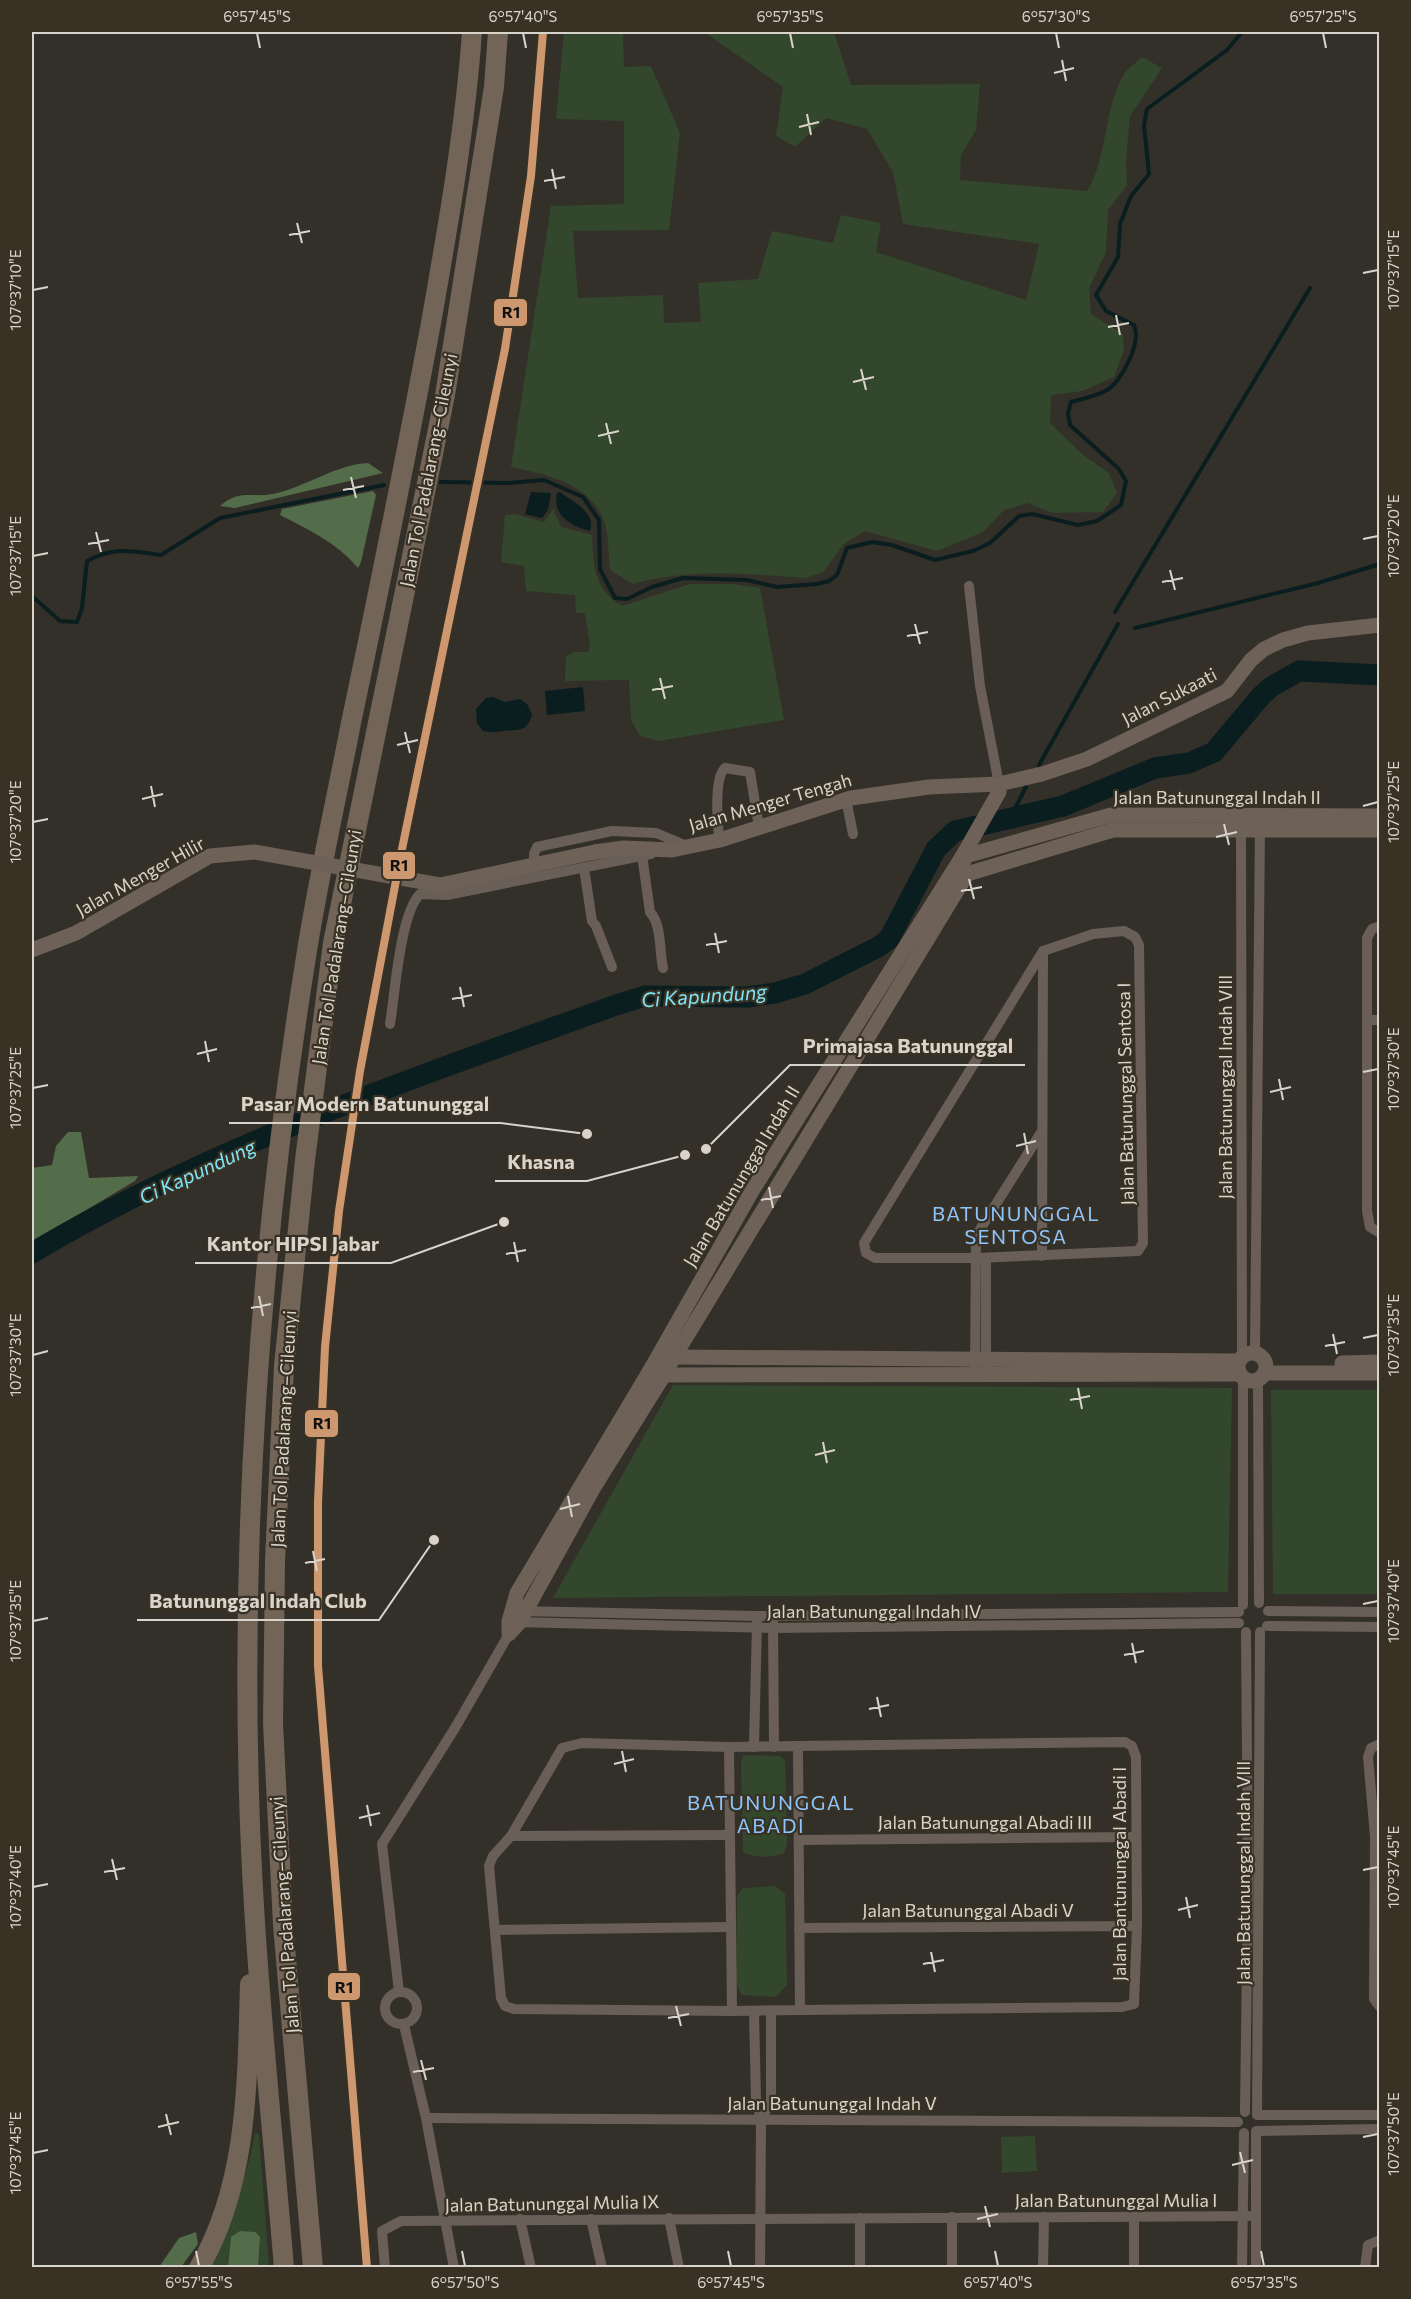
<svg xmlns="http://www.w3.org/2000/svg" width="1411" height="2299" font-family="Commissioner,sans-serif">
<rect width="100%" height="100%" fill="#333029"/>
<!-- green -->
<g fill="#33472c">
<path d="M564 32H623L624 67 651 66 680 133 669 230 573 231 578 298 663 295 664 323 701 322 698 283 758 279 772 231 833 243 841 215 881 223 876 252 1026 300 1039 244 903 224 893 172 867 129 826 118 795 147 776 136 783 87 704 32H834L851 85 980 84 976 130 961 155 960 180 1087 191C1108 159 1103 107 1125 73 1129 67 1137 62 1142 57L1162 68 1130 116 1126 160 1127 185 1108 210 1106 252 1089 288 1091 314 1123 334 1124 350 1114 377 1082 391 1051 395 1050 423 1083 455 1109 473 1117 493 1103 512 1052 513 1028 503 1004 510 983 532 937 551 865 531 845 543 823 572 806 578C748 574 689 568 633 584L610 570C608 556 609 537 605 524 591 483 548 475 511 467L551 206 624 204V121L556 119Z"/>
<path d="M553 509 561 527 592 535C594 566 593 588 622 606L690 584H732L760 588 784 720 659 741 640 736 631 720 629 680 565 681 566 657 574 652H588L590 645 585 613H576L575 595 526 591 524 566 501 562 505 515 515 514 544 522Z"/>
<polygon points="673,1385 1232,1388 1228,1592 553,1598"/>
<polygon points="1271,1390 1379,1390 1379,1594 1273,1594"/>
<path d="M750 1755 780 1756 785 1760 787 1844 784 1853C773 1858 754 1858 743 1852L741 1763 743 1756Z"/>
<polygon points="775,1886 785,1894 787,1985 776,1997 742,1995 736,1984 737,1896 743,1888"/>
<path d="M255 2133 259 2134 269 2267H258L260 2237 229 2253 228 2267 205 2268C227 2224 247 2182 255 2133Z"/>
<polygon points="1035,2136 1037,2171 1002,2173 1001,2137"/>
</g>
<!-- forest -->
<g fill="#536c49">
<path d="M368 463 383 473 235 508 220 506C240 489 250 498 273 494 306 487 334 465 368 463Z"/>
<path d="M373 491 376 495 361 562 358 568C336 542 309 530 280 515L282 509Z"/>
<polygon points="68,1132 81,1132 89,1178 138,1176 135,1181 32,1242 32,1168 52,1165 56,1146"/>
<polygon points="240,2231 255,2232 260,2237 258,2267 228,2267 231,2237"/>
<polygon points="196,2232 198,2244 181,2267 159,2267 179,2238"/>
</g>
<!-- water -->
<g fill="#0a1d1f">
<polygon points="531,492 551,493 548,510 542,518 525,514"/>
<path d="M560 492C572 501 597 513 590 531 571 526 552 516 557 493Z"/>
<polygon points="583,687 585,711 547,715 545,691"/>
<path d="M493 697 505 702 520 699 527 704 532 714C528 733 518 729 503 731 495 732 491 733 483 731L477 723 476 709 486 698Z"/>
</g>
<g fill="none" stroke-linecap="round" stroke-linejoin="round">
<!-- stream -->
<g stroke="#0a1d1f" stroke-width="4">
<path d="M441 482 508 483 544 480 583 497 599 520 600 569 615 598 627 599 652 587 683 578 747 580 777 587 817 584 829 581 837 575 847 548 872 542 892 545 935 560 973 551 990 543 1019 516 1032 514 1078 525 1097 521 1121 505 1126 481 1119 469 1070 425 1068 413 1071 402C1082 399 1097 396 1107 390 1122 381 1142 342 1134 325L1106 311 1096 295 1118 257 1120 224 1131 196 1149 174 1144 125 1147 109 1227 50 1242 32"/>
<path d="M32 596 60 621 77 622 82 608 87 561C114 546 132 551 161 555L220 518 384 485"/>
<polyline points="1115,612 1310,288"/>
<polyline points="1135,628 1318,583 1380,564"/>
<polyline points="1039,765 1118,624"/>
<polyline points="1009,820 1026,787"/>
</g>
<!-- river -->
<path stroke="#0a1d1f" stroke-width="21" d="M32 1253C210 1146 420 1076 616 1005L645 996 747 997 775 993 805 984 878 947 889 939 936 849 955 831 1063 806 1155 768 1189 763 1214 752 1261 696 1271 687 1299 671 1380 675"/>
<!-- street -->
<g stroke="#695f57" stroke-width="10">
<polyline points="969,586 980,686 999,784"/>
<polyline points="846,799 853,834"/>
<polyline points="1241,823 1242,1357"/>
<path d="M720 840C717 825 714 777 725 768L750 772 759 827"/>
<path d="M642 855 650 912C662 925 659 950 663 968"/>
<polyline points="584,868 592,921 596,926 612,967"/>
<polyline points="534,870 534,854 537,847 612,831 656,833 687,846"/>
<polyline points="1380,926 1372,929 1367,938 1367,1211 1370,1227 1380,1233"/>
<polygon points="1124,931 1135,937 1139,945 1143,1243 1138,1251 976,1258 875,1258 866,1253 864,1243 1043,951 1093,934"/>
<polyline points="1367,1020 1380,1020"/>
<path d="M390 1024C395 994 400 914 420 894L447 895 651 854"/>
<polyline points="1042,1256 1043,951"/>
<polyline points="986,1258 986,1365"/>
<polyline points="1255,1353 1260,825"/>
<polyline points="975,1375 976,1236 1042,1131"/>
<polyline points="1243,1378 1243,1605"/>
<polyline points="1258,1380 1259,1603"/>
<polyline points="519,1611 757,1616 1239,1612"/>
<polyline points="1268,1611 1380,1612"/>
<polyline points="513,1622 773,1628 1239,1623"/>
<polyline points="773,1622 774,1747"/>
<polyline points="1267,1626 1380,1627"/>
<polyline points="1260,1632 1257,2115 1380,2115"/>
<polyline points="1380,1744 1371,1748 1368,1757 1375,1836 1374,1999 1380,2007"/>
<polyline points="798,1746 1125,1742 1132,1746 1136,1757 1137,1926 1134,2004 1122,2007 800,2010"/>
<polygon points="798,1746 800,2010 732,2011 729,1747"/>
<polyline points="729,1747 582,1743 562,1748 511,1836 493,1856 489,1866 501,1998 505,2006 514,2009 732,2011"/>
<polyline points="754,1747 757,1623"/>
<polyline points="511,1836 730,1835"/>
<polyline points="799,1840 1136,1837"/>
<polyline points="799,1928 1137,1926"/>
<polyline points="496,1930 731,1927"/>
<circle cx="401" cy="2008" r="16"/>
<polyline points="399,1992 382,1844 455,1728 509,1634"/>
<polyline points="754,2011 756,2100 761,2119 760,2268"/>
<polyline points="404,2025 426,2118 454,2268"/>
<polyline points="1245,2112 1248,1883 1246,1632"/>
<polyline points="426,2118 1238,2122"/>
<polyline points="761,2119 771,2102 771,2011"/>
<polyline points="669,2218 679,2268"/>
<polyline points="520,2219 531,2268"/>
<polyline points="591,2219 602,2268"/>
<polyline points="385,2268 382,2231 401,2221 1256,2216"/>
<polyline points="860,2268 860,2218"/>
<polyline points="952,2268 952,2217"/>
<polyline points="1043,2268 1044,2217"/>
<polyline points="1134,2268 1134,2217"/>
<polyline points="1242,2268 1244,2133"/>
<polyline points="1256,2268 1256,2131 1380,2129"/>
<polyline points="1365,2268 1368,2245 1380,2240"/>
</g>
<!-- secondary -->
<g stroke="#6e6157" stroke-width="15">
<polyline points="595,852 623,848 672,850 720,840 851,798 929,787 999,784 1042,774 1087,759 1227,691 1251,660 1264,649 1283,640 1308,633 1380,625"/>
<polyline points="964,861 962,857 999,792 999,784"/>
<circle cx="1252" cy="1367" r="14"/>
<polyline points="674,1357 967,874 1113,830 1380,830"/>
<polyline points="674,1357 1239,1361"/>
<polyline points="658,1358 674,1357 664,1375 652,1367 752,1191 962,857 1111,815 1380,816"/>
<polyline points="1342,1363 1380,1362"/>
<polyline points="652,1367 517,1593 509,1621 509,1634 519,1623 594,1487 664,1375 1240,1374"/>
<polyline points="1266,1373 1380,1373"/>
</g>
<!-- highway -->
<g stroke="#736458" stroke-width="20">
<path d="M199 2268C249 2182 247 2080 250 1984"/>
<path d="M284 2268C271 2110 253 1951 249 1793 241 1515 262 1232 306 957 318 879 336 801 351 723 379 590 406 457 431 323 448 226 465 130 472 32"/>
<polyline points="313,2268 283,1925 273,1723 275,1561 284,1366 305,1160 333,943 445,395 494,87 498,32"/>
</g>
<!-- secondary-bridge -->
<polyline stroke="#6e6157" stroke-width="15" points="32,950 76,933 210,856 254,852 440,885 595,852"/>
<!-- rail-1 casing -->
<g stroke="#383124" stroke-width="12">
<polyline id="rail-1" points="367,2268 318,1666 318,1502 325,1347 339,1211 360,1071 401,854 505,349 531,176 543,32"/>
</g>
<!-- rail-1 -->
<use href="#rail-1" stroke="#cd976f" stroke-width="8"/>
</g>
<!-- ticks -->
<path fill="none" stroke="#d8d4cc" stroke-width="2" d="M257 33 260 48M523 33 526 48M790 33 793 48M1056 33 1059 48M1323 33 1326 48M1062 60 1066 81M1054 73 1074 68M807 114 811 135M799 127 819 122M552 169 556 189M544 181 565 177M297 223 302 243M289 235 310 231M1363 273 1378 270M33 290 48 287M1116 315 1120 335M1108 327 1129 323M861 369 866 390M853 382 874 377M606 423 611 444M598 436 619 431M351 477 356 498M343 490 364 486M96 532 101 552M1363 539 1378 536M88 544 109 540M33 556 48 553M1170 570 1175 590M1162 582 1183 578M915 624 920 644M907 636 928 632M660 678 665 699M652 690 673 686M405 732 410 753M397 745 418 740M151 786 155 807M142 799 163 794M1363 806 1378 802M33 822 48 819M1224 824 1229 845M1216 837 1237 832M969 879 974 899M961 891 982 887M715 933 719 953M706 945 727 941M460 987 464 1007M452 999 472 995M205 1041 209 1062M197 1054 217 1049M1363 1072 1378 1069M1279 1079 1283 1100M33 1088 48 1085M1270 1092 1291 1087M1024 1133 1028 1154M1016 1146 1036 1141M769 1187 773 1208M761 1200 781 1196M514 1242 518 1262M506 1254 526 1250M259 1296 263 1316M251 1308 271 1304M1333 1334 1337 1354M1363 1338 1378 1335M1325 1346 1345 1342M33 1355 48 1351M1078 1388 1082 1409M1070 1400 1090 1396M823 1442 827 1463M815 1455 835 1450M568 1496 572 1517M560 1509 580 1504M313 1551 317 1571M305 1563 325 1559M1363 1604 1378 1601M33 1621 48 1618M1132 1643 1136 1663M1124 1655 1144 1651M877 1697 881 1717M869 1709 889 1705M622 1751 626 1772M614 1764 634 1759M367 1805 371 1826M359 1818 380 1813M112 1859 117 1880M1363 1870 1378 1867M104 1872 125 1868M33 1887 48 1884M1186 1897 1190 1918M1178 1910 1198 1905M931 1952 935 1972M923 1964 944 1960M676 2006 681 2026M668 2018 689 2014M421 2060 426 2080M413 2072 434 2068M166 2114 171 2135M158 2127 179 2122M1363 2137 1378 2134M1240 2152 1245 2173M33 2153 48 2150M1232 2165 1253 2160M985 2206 990 2227M977 2219 998 2214M196 2251 199 2266M462 2251 465 2266M728 2251 731 2266M995 2251 998 2266M1261 2251 1264 2266"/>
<g text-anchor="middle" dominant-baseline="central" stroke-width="4.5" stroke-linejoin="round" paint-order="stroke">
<!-- street labels -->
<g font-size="18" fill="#d8d4cc" stroke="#383124">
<text transform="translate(428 470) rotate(-79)">Jalan Tol Padalarang–Cileunyi</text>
<text transform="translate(1169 696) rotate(-27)">Jalan Sukaati</text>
<text x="1217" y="797">Jalan Batununggal Indah II</text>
<text transform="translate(770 802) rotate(-16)">Jalan Menger Tengah</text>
<text transform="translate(140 876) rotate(-29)">Jalan Menger Hilir</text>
<text transform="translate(336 947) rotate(-81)">Jalan Tol Padalarang–Cileunyi</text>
<text transform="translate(1225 1087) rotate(-90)">Jalan Batununggal Indah VIII</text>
<text transform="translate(1125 1094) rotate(-91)">Jalan Batununggal Sentosa I</text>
<text transform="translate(741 1176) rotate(-59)">Jalan Batununggal Indah II</text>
<text transform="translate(283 1429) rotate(-87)">Jalan Tol Padalarang–Cileunyi</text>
<text x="874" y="1611">Jalan Batununggal Indah IV</text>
<text x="985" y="1822">Jalan Batununggal Abadi III</text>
<text transform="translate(1243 1873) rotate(-90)">Jalan Batununggal Indah VIII</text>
<text transform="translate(1119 1874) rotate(-90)">Jalan Bantununggal Abadi I</text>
<text x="968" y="1910">Jalan Batununggal Abadi V</text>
<text transform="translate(284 1915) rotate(-94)">Jalan Tol Padalarang–Cileunyi</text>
<text x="832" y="2103">Jalan Batununggal Indah V</text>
<text x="1116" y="2200">Jalan Batununggal Mulia I</text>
<text transform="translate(552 2203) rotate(-1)">Jalan Batununggal Mulia IX</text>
</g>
<!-- water labels -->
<g font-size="20" font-style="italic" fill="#7ee5f6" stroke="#383124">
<text transform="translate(704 995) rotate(-4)">Ci Kapundung</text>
<text transform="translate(197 1171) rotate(-25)">Ci Kapundung</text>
</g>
<!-- neighbourhood labels -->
<g font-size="20" letter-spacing="1.5" fill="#8ec4fe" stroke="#383124">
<text x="1016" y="1213">BATUNUNGGAL<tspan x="1016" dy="23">SENTOSA</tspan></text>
<text x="771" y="1802">BATUNUNGGAL<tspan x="771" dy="23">ABADI</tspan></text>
</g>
</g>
<!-- callouts -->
<path fill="none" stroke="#d8d4cc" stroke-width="2" d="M706 1149L790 1065H1025M587 1134L501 1123H229M685 1155L587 1181H495M504 1222L391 1263H195M434 1540L379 1620H137"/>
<g fill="#d8d4cc" stroke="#383124" stroke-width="2">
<circle cx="706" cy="1149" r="6"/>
<circle cx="587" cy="1134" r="6"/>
<circle cx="685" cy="1155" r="6"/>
<circle cx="504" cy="1222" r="6"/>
<circle cx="434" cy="1540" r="6"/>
</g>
<g font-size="20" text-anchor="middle" font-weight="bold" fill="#d8d4cc" stroke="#383124" stroke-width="4.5" stroke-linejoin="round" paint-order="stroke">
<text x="908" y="1053">Primajasa Batununggal</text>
<text x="365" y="1111">Pasar Modern Batununggal</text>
<text x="541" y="1169">Khasna</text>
<text x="293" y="1251">Kantor HIPSI Jabar</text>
<text x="258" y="1608">Batununggal Indah Club</text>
</g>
<g stroke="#383124" stroke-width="2">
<rect x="493" y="298" width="35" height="29" rx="6" fill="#cd976f"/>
<rect x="382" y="851" width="34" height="29" rx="6" fill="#cd976f"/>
<rect x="304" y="1409" width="35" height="29" rx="6" fill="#cd976f"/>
<rect x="327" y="1972" width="34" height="29" rx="6" fill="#cd976f"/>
</g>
<g font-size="16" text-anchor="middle" font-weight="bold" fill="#111">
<text x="511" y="318">R1</text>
<text x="399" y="871">R1</text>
<text x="322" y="1429">R1</text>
<text x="344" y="1993">R1</text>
</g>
<!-- border -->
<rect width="1411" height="2299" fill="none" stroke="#383124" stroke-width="66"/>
<rect x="33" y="33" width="1345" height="2233" fill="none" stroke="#d8d4cc" stroke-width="2"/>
<g font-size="15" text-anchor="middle" fill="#d8d4cc">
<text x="257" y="22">6°57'45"S</text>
<text x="523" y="22">6°57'40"S</text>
<text x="790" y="22">6°57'35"S</text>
<text x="1056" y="22">6°57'30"S</text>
<text x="1323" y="22">6°57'25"S</text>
<text transform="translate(1394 270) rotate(-90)" y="5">107°37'15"E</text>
<text transform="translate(16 290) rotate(-90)" y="5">107°37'10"E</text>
<text transform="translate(1394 536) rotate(-90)" y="5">107°37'20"E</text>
<text transform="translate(16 556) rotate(-90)" y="5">107°37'15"E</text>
<text transform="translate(1394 802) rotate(-90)" y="5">107°37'25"E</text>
<text transform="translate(16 822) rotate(-90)" y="5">107°37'20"E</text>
<text transform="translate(1394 1069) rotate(-90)" y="5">107°37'30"E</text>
<text transform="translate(16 1088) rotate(-90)" y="5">107°37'25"E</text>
<text transform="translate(1394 1335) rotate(-90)" y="5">107°37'35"E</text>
<text transform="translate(16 1355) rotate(-90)" y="5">107°37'30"E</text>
<text transform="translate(1394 1601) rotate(-90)" y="5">107°37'40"E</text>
<text transform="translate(16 1621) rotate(-90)" y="5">107°37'35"E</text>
<text transform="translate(1394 1867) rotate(-90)" y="5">107°37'45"E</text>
<text transform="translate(16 1887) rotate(-90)" y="5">107°37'40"E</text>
<text transform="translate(1394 2134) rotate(-90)" y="5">107°37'50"E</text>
<text transform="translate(16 2153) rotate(-90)" y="5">107°37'45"E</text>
<text x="199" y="2288">6°57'55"S</text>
<text x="465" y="2288">6°57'50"S</text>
<text x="731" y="2288">6°57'45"S</text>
<text x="998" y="2288">6°57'40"S</text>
<text x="1264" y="2288">6°57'35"S</text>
</g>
</svg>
